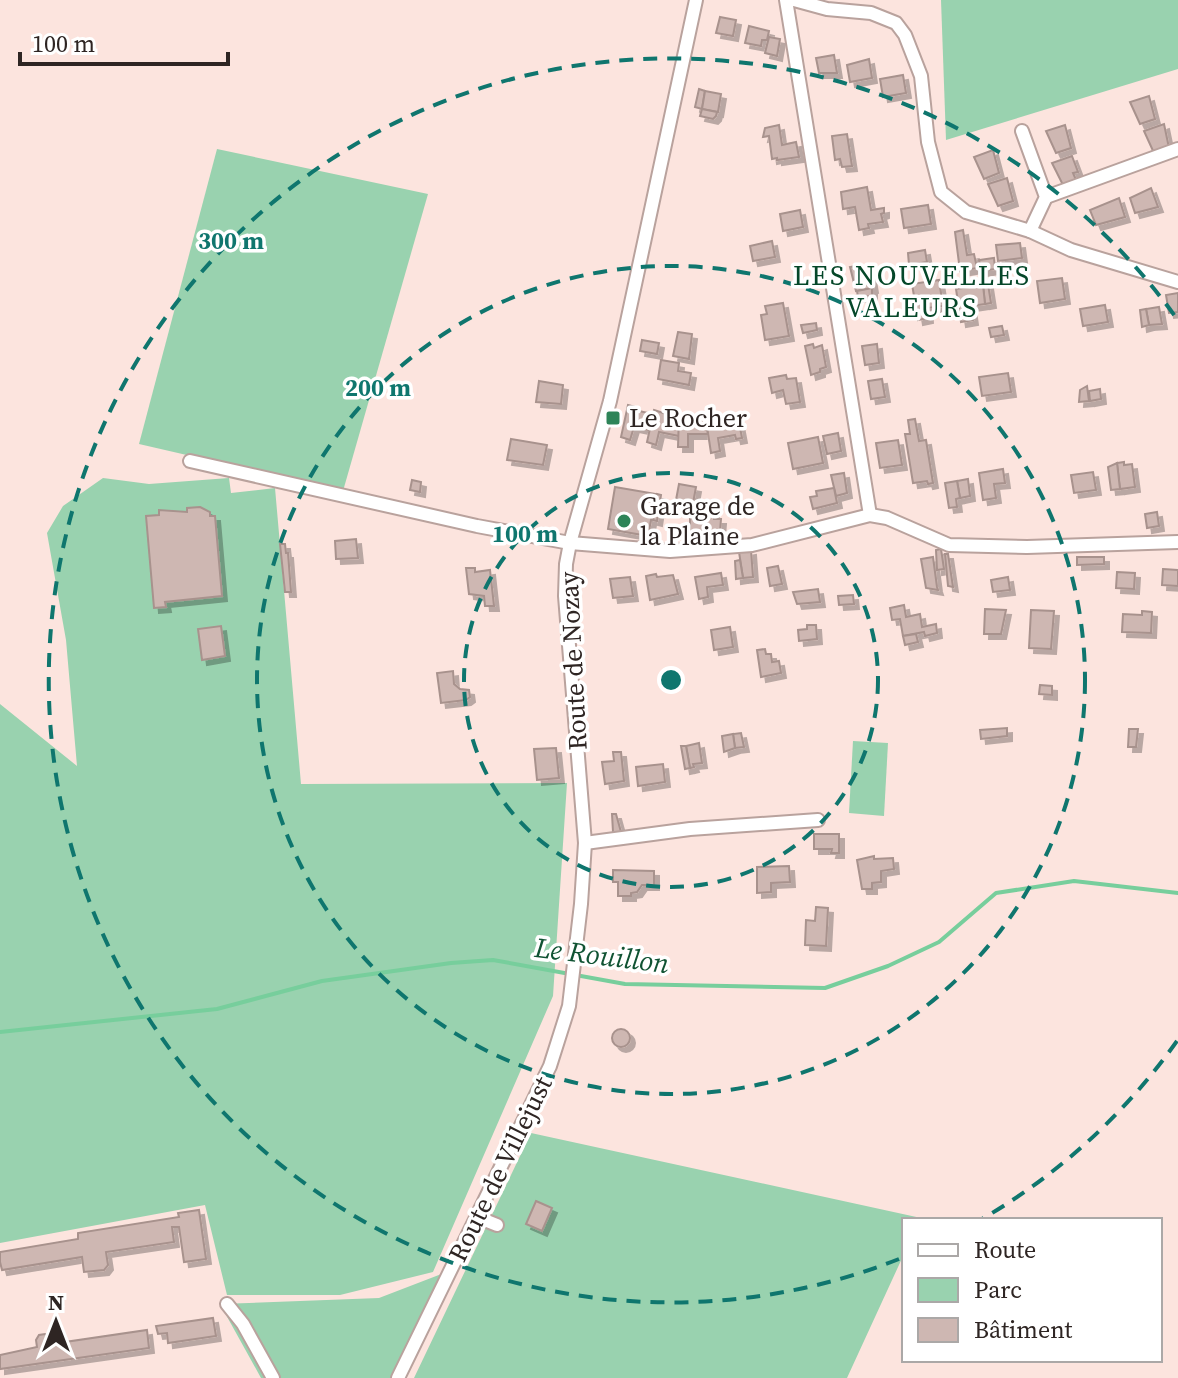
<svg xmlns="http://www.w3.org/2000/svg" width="1178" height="1378" font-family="'Source Serif 4',serif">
<defs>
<filter id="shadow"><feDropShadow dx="5" dy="5" stdDeviation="0" flood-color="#0004"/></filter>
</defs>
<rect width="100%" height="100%" fill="#fce4de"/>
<!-- green -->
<g fill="#99d2af">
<polygon points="941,0 1178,0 1178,69 946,140"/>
<polygon points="217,149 428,194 343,491 139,444"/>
<polygon points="103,478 149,484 229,478 231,493 275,488 301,784 567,783 553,996 433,1272 340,1295 227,1295 205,1205 0,1243 0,704 77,766 66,640 47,533 63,506"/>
<polygon points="853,741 888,743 884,816 849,813"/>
<polygon points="531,1133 921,1218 904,1220 904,1254 847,1378 414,1378"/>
<polygon points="444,1273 395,1378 261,1378 220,1304 379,1298"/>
</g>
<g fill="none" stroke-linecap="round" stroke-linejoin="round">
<!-- stream -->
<polyline stroke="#77ce9c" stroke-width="4" points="0,1032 217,1009 322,981 451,963 493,960 625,984 825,988 888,966 939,942 996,893 1074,881 1178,893"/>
</g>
<!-- building -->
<g fill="#ceb7b2" stroke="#a8928d" stroke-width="2" filter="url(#shadow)">
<polygon points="720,17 736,20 733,36 716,33"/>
<polygon points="749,26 769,31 767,40 762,40 761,46 745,43"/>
<polygon points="769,37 780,39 777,56 765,53"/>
<polygon points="834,55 837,73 819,73 816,58"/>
<polygon points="869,59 872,78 850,82 847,65"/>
<polygon points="903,75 906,93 883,97 880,79"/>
<polygon points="699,89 705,91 702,109 695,107"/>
<polygon points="705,91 721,94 718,112 702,109"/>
<polygon points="1149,96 1155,119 1140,124 1130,102"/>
<polygon points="702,109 717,112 716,116 713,119 700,116"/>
<polygon points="1164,124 1169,148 1154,153 1144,131"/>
<polygon points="779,125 782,145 796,142 799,157 777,160 777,158 772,159 769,136 763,137 765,128"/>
<polygon points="1065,125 1071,148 1056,153 1046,131"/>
<polygon points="847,134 852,166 842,167 840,159 835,160 832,136"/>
<polygon points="993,150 999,173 984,179 974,157"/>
<polygon points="1072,156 1078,172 1073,173 1076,180 1063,185 1052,163"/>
<polygon points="1007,178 1013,201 998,206 988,184"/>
<polygon points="867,187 871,210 884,208 884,213 881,214 883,222 868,224 869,228 859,230 855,207 843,209 841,192"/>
<polygon points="1151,188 1158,207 1135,213 1130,198"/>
<polygon points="1119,198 1125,217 1096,225 1090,210"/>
<polygon points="928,205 931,224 904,228 901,209"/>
<polygon points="800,210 803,227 783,231 780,214"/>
<polygon points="963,230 967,255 974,254 977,268 960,271 955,232"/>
<polygon points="772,241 775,257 753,261 750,246"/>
<polygon points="1020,243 1022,258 998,261 996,245"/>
<polygon points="925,250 927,262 909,265 908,253"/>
<polygon points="994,258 995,269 981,271 979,260"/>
<polygon points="862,265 863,271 870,270 873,288 856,291 850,267"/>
<polygon points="1062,278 1065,299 1040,303 1037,281"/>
<polygon points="939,280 943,306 927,308 928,318 918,320 912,284"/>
<polygon points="988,284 991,303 985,304 983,285"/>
<polygon points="983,285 985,304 971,306 973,320 961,322 956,289"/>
<polygon points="872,288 872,296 858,297 857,291"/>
<polygon points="1178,293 1178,312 1169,313 1166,295"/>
<polygon points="783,303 789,336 765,340 761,315 767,314 765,306"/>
<polygon points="1105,305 1108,322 1083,326 1080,309"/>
<polygon points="1159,307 1162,324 1149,325 1146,309"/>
<polygon points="1146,309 1149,325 1142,327 1140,310"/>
<polygon points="816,323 817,330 803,333 801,325"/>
<polygon points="1002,326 1004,335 991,337 989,328"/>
<polygon points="678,332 692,334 689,359 673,356"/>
<polygon points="642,340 659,343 657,354 640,351"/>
<polygon points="813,344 814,348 822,345 826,367 820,369 820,372 811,375 805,346"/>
<polygon points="877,344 879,363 865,365 862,346"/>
<polygon points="661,360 679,363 678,371 691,373 689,385 658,379"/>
<polygon points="1008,373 1011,392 982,396 979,377"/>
<polygon points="786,375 787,379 796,378 800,402 786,404 783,390 772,393 769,378"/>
<polygon points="882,379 885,397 871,399 868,381"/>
<polygon points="539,381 563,385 561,404 536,402"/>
<polygon points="1087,386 1089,401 1079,402 1080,390"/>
<polygon points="1100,389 1101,399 1090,401 1089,391"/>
<polygon points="628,405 635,407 634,410 653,414 649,430 634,427 630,440 621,437"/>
<polygon points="654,410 679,418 679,436 659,432 656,445 647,442"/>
<polygon points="679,414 686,414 686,417 705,417 708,434 688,434 688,447 678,447"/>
<polygon points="738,417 742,438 736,439 735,435 718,438 720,451 711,453 706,420 712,419 713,422"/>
<polygon points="915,419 919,441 926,440 933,483 928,484 927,481 913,483 905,434 910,434 908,420"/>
<polygon points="838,433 841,451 827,454 823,436"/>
<polygon points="818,437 823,463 793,469 788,443"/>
<polygon points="511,439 547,445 543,465 507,460"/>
<polygon points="898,440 902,465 880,468 876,443"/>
<polygon points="1124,462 1124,465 1132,464 1135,487 1120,489 1117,463"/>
<polygon points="1117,463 1120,489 1111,490 1108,467"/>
<polygon points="1003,469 1005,483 994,484 996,498 983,500 979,473"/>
<polygon points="1093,472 1096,490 1074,493 1071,475"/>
<polygon points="844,473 847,493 836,496 831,475"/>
<polygon points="968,479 970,496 960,498 957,481"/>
<polygon points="412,480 421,482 420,492 410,490"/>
<polygon points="957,481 960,498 956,499 957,507 949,508 945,483"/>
<polygon points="679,484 696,487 693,503 676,500"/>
<polygon points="615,487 656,494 648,536 608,529"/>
<polygon points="834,488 837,503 813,509 810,497 817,496 816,491"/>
<polygon points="657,494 661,495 657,521 653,520"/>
<polygon points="200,507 210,512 210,516 215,516 222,596 165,602 166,607 154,608 146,516 159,515 159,510 187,512 187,508"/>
<polygon points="1157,512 1159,526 1147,528 1145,514"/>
<polygon points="690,513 714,513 714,519 721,519 720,531 690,531"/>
<polygon points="356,539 358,558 336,559 335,541"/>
<polygon points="280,544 285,544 286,553 288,553 291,592 285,592"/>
<polygon points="941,549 944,569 937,570 936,550"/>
<polygon points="751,550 753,577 743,578 739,552"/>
<polygon points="945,554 948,554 953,587 948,586"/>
<polygon points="933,557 937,587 938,590 926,588 921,559"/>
<polygon points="1077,557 1104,557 1104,564 1077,565"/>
<polygon points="740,560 743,578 736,579 735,561"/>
<polygon points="778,566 782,584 770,586 767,568"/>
<polygon points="466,568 475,568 475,572 490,570 494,606 485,606 484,596 469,594"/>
<polygon points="1163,569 1178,570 1178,586 1162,585"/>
<polygon points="1117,572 1135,573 1134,589 1116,588"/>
<polygon points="721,573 723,585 707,587 708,597 699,599 695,577"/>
<polygon points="656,574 657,577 673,575 678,594 650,600 646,576"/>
<polygon points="630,577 633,596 613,598 610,579"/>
<polygon points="1008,577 1010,590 993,592 991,580"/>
<polygon points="818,589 820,602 797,604 793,592"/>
<polygon points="853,595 854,604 839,605 838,596"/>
<polygon points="904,605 906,617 920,614 922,627 936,624 937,633 925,636 924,632 903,636 900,619 892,620 890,608"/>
<polygon points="985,609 1006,610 1001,634 984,634"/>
<polygon points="1031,610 1054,611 1051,649 1029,648"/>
<polygon points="1142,611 1152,612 1151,633 1122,632 1123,614 1142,615"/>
<polygon points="807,625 816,625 817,639 799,641 798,630 807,629"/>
<polygon points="221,626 225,656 202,660 198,629"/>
<polygon points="730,627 733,647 714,650 711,630"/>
<polygon points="916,634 918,642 905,645 903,636"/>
<polygon points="765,649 766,654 771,654 772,662 779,661 781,673 761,677 757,650"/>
<polygon points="453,671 454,684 460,689 469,690 470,697 466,700 441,703 437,673"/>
<polygon points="1040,685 1052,686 1052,695 1039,694"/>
<polygon points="1007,728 1007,736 981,739 980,730"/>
<polygon points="1129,729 1138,729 1136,747 1128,747"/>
<polygon points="741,733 744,747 735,748 733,734"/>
<polygon points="733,734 735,748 724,752 722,736"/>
<polygon points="699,743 702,763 693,764 694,767 690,768 686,746"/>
<polygon points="681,746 686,746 690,768 685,769"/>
<polygon points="556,748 559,778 537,780 534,749"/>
<polygon points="613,752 621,752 624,781 605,784 602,762 614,761"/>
<polygon points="663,764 665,782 638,786 636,767"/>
<polygon points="612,814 616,814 621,832 613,832"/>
<polygon points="814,834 839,834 839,853 831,853 832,849 814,849"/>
<polygon points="874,856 874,859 893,858 894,869 881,871 881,882 872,883 872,889 862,889 857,860"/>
<polygon points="789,866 790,882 771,883 771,892 757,893 757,867"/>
<polygon points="613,870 654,871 654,885 642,885 637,892 631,893 631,896 618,896 618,882 613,882"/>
<polygon points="816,907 828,908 826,946 805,945 806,920 815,921"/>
<circle cx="621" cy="1038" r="9"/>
<polygon points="536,1201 552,1208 542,1231 526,1224"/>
<polygon points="199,1210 206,1259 184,1262 179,1227 172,1227 174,1242 106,1252 108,1265 104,1270 84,1272 82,1257 2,1270 0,1262 0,1252 78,1239 78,1233 179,1217 178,1213"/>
<polygon points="213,1318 216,1336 168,1343 167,1333 158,1334 156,1326"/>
<polygon points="147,1330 149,1348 0,1369 0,1355 37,1347 36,1340 39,1335 45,1334 51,1338 51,1344"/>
</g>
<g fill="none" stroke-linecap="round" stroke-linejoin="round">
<!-- minor casing -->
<g stroke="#b9a29d" stroke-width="16">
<g id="minor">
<polyline points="786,0 870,515"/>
<polyline points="794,0 827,9 871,13 896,23 905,35 921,76 928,142 941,192 966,212 1030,231 1071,250 1178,282"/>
<polyline points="1022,131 1046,197 1030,231"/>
<polyline points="1046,197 1178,149"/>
<polyline points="190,461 477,526 570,543 670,551 752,545 870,515 887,518 949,545 1027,547 1178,542"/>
<polyline points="585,843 690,829 818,820"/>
<polyline points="477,1217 497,1225"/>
<polyline points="227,1304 243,1324 273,1378"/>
<polyline points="398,1378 550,1066 569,1006 581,904 585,843 565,596 566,564 570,543 610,401 696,0"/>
</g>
</g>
<!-- minor -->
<use href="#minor" stroke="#fff" stroke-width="12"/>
</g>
<!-- distance rings -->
<g fill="none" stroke="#0f766e" stroke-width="4" stroke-dasharray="14 10">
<circle cx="671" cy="680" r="207"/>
<circle cx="671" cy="680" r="414"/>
<path d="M1177 1041A622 622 0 0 1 982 1219M899 1259A622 622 0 1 1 1177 319"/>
</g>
<!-- markers -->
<g fill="#2e8458" stroke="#fff" stroke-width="3">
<rect x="605" y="410" width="16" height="16" rx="4"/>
<circle cx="624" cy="521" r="8"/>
</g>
<g text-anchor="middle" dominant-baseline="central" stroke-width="7" stroke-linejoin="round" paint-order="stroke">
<!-- poi labels -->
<g font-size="26" fill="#2e2523" stroke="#fff" text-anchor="start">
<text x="629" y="418">Le Rocher</text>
<text x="640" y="506">Garage de<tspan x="640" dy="30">la Plaine</tspan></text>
</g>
<!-- street labels -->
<g font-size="26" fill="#2e2523" stroke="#fff">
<text transform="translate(573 661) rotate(-93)">Route de Nozay</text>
<text transform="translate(500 1169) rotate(-64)">Route de Villejust</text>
</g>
<!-- neighbourhood labels -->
<g font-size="28" letter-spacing="2" fill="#054729" stroke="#fff">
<text x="912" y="275">LES NOUVELLES<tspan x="912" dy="32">VALEURS</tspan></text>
</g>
<!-- water labels -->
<g font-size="28" font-style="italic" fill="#105333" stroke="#fff">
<text transform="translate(602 955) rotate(7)">Le Rouillon</text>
</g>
</g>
<circle cx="671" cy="680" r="12" fill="#0f766e" stroke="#fff" stroke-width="4"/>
<g font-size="24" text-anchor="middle" font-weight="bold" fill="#0f766e" stroke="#fff" stroke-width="7" stroke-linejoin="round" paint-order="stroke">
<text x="231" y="249">300 m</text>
<text x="378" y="396">200 m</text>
<text x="525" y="542">100 m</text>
</g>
<!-- legend -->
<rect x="902" y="1218" width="260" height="144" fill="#ffffff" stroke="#aba8a7" stroke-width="2"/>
<rect x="918" y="1244" width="40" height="12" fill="#ffffff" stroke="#aba8a7" stroke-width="2"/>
<text x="974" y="1258" font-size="24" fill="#2e2523">Route</text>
<rect x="918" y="1278" width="40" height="24" fill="#99d2af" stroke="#aba8a7" stroke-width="2"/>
<text x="974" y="1298" font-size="24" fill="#2e2523">Parc</text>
<rect x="918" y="1318" width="40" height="24" fill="#ceb7b2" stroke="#aba8a7" stroke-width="2"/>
<text x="974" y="1338" font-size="24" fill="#2e2523">Bâtiment</text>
<!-- north arrow -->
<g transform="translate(56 1322)" stroke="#ffffff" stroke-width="6" paint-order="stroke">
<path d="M0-6L14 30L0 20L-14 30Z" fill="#2e2523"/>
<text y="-12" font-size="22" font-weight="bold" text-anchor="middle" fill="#2e2523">N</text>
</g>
<!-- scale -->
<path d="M20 52v12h208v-12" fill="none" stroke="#2e2523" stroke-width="4"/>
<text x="32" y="52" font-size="24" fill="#2e2523" stroke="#ffffff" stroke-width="6" paint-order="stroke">100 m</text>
</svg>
